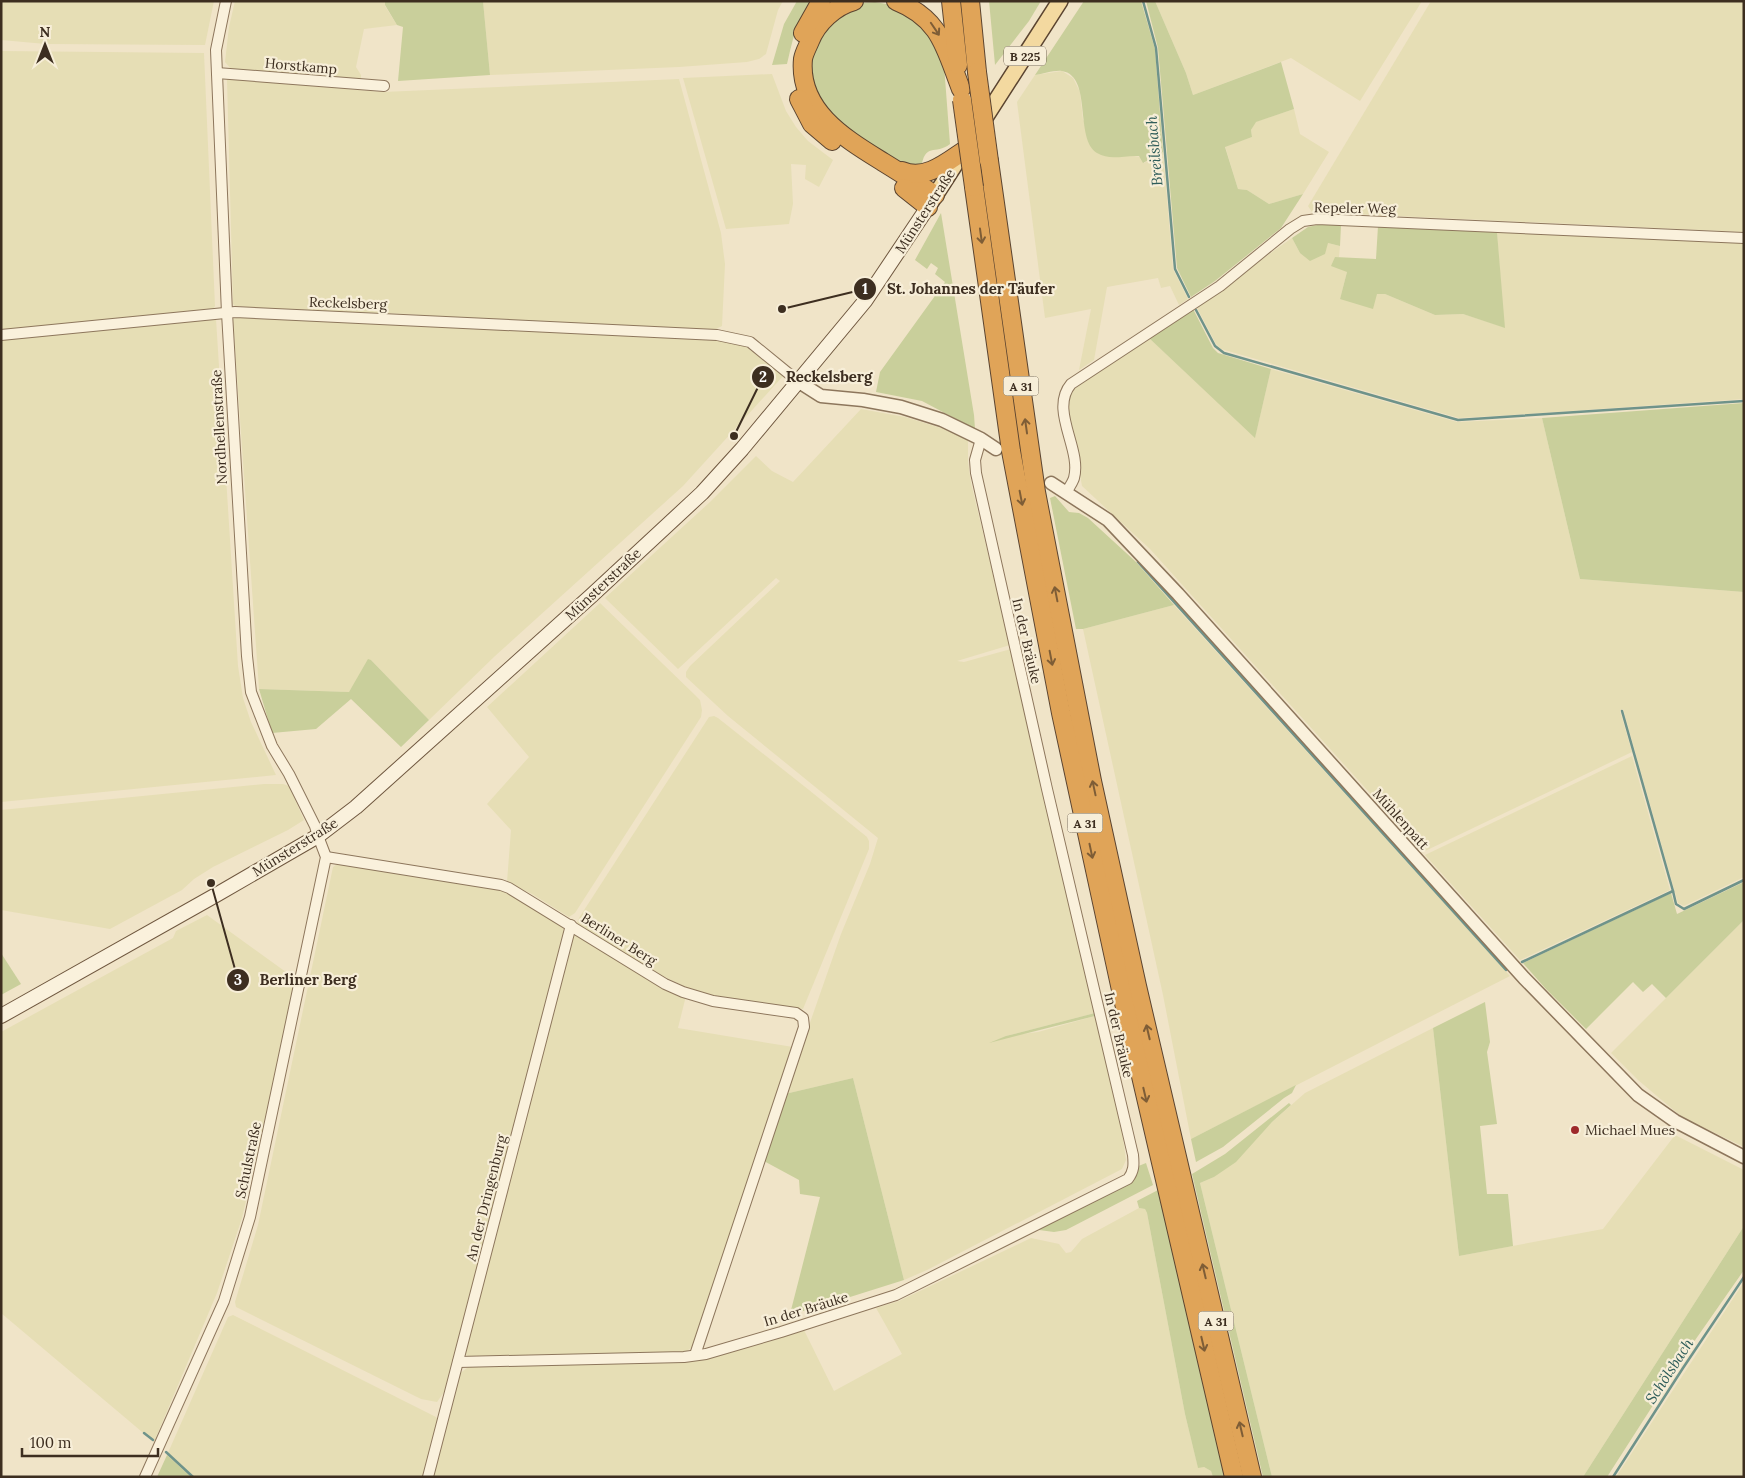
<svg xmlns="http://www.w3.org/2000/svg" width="1745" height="1478" font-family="Lora,serif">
<rect width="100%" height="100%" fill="#f0e4c8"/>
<!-- farmland -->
<g fill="#e6deb5">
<polygon points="1,1 214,1 205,45 46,44 1,40"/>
<polygon points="235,1 385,1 385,6 397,25 364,29 356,67 361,75 361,80 231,69 225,62 229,27"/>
<polygon points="483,1 783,1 778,10 766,54 759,59 747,62 679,67 490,75"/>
<polygon points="1155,1 1422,1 1360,101 1291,58 1193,95 1186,73"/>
<polygon points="1431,1 1744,1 1744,232 1312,212 1308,206"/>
<polygon points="1,51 204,53 215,306 213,309 1,330"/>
<polygon points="1062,71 1073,78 1080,92 1083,120 1134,156 1141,157 1144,163 1163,152 1173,269 1188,299 1179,305 1170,286 1161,288 1158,278 1107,287 1094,360 1079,370 1091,309 1045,318 1017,102 1035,75"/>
<polygon points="772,74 786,111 796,127 808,141 833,160 819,187 805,179 806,165 791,164 793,204 789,224 726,229 683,78"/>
<polygon points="227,79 383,92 679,79 721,233 725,264 722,326 712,331 452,318 410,314 282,310 235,306 233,304"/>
<polygon points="1294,109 1300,134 1329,152 1303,194 1269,204 1247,190 1238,189 1225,146 1252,137 1251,130 1255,122"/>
<polygon points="1497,232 1744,243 1744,399 1512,415 1459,418 1221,349 1216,344 1196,306 1292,238 1300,253 1328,243 1340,246 1339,257 1335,257 1347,272 1340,299 1377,294 1385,294 1435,315 1463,314 1504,327"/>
<polygon points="240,317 722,340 745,346 784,375 683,486 495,656 429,720 371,660 349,692 259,689 233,319"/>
<polygon points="211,318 216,319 238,666 243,698 251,722 276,775 1,802 1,340"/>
<polygon points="1149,338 1255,437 1271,369 1457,422 1542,418 1580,579 1744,592 1744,877 1684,906 1678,903 1623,709 1620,711 1632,752 1423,852 1150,549 1082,486 1068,409 1068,401 1073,388"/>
<polygon points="861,409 905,417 941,428 968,440 968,462 971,483 1010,645 957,661 964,662 1011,649 1095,1013 1006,1036 1038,1032 1095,1016 1119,1111 1126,1160 1122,1169 927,1270 904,1280 853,1078 785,1094 841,934 870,864 878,838 728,716 686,677 686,672 690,666 780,581 776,578 678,669 605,598 710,502 756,456 772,471 793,482"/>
<polygon points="600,603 695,695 700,700 702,710 701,717 575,913 569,917 532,894 507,882 511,830 487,804 529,757 487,707"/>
<polygon points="1174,605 1510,976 1191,1139 1163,995 1083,629"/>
<polygon points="714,716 718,718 809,790 867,837 869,841 869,849 803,1009 698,993 669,979 642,965 577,923 579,918 709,717"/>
<polygon points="1632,756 1670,890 1520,960 1425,855"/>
<polygon points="264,784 283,784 289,786 304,820 288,830 213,867 194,879 182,890 110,929 1,910 1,810"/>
<polygon points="339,863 503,890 562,925 564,931 447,1388 437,1402 421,1399 236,1307 235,1302 258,1225 333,867"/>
<polygon points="207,915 297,980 242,1218 217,1293 154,1442 1,1313 1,1032 173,938 176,931"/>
<polygon points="1744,920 1744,1147 1682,1117 1638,1080 1611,1053"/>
<polygon points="576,934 686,996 678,1028 793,1047 693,1346 686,1352 468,1356 464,1353 573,935"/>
<polygon points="1433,1028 1459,1256 1603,1229 1675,1135 1744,1170 1744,1226 1583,1477 1272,1477 1200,1183 1214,1177 1272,1122 1305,1093"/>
<polygon points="1139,1208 1145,1209 1147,1213 1185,1414 1198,1467 1204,1467 1211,1471 1213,1477 433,1477 459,1374 471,1365 695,1361 804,1330 834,1391 902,1354 876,1308 899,1301 1031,1238 1059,1244 1066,1253 1071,1252 1082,1239"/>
<polygon points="1744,1282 1744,1477 1616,1477"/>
<polygon points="233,1315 436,1417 439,1421 423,1477 191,1477 167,1455 228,1317"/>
</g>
<!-- green -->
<g fill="#c9cf9b">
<polygon points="385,1 483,1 490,75 398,81 403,27 397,25 385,5"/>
<path d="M797 1H812C796 21 793 39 787 64L772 65 784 24Z"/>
<polygon points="989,1 1041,1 1029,21 995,65"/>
<path d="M1084 1H1141L1155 49 1163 152 1143 163 1139 156C1124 155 1110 161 1097 153 1074 139 1093 76 1062 71 1054 70 1043 74 1035 75Z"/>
<polygon points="1146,1 1155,1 1186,73 1193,95 1281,62 1294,109 1256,122 1251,130 1252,137 1225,147 1238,189 1247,190 1269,204 1303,194 1281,228 1215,281 1191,297 1177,268 1158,48"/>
<path d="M875 2 892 5 925 25 944 65 950 144C935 156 925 141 921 169L894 161 825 114 808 68 822 28 861 3Z"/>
<polygon points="941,213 974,415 975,429 922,401 876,392 880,372 945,282 935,274 938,268 931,263 927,269 915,260"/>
<polygon points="1322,224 1341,225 1340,246 1328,243 1325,254 1310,261 1300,253 1292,238 1308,227"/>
<polygon points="1378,226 1497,232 1505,328 1463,314 1435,315 1385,294 1377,294 1373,309 1340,299 1347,272 1331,266 1335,257 1376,259"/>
<polygon points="1193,309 1213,348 1218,353 1271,369 1255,438 1149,338"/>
<polygon points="1744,403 1744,592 1580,579 1542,418"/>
<polygon points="1055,496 1069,512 1079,513 1088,518 1136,562 1174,605 1083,629 1076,629 1050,498"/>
<polygon points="368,659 371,660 429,720 401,747 351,699 316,729 272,733 259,689 349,692"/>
<polygon points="1744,882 1744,920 1666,998 1652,984 1643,992 1633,982 1586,1029 1546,989 1523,963 1671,893 1677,914"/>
<polygon points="1,953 21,984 1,995"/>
<polygon points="1485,1002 1490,1042 1487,1052 1497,1124 1480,1126 1487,1194 1508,1194 1513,1246 1459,1256 1433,1028"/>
<polygon points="1095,1013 1095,1016 989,1043 1006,1036"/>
<polygon points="853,1078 904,1280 812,1309 790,1314 820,1197 800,1194 799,1180 762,1160 785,1094"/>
<polygon points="1296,1085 1292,1093 1284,1098 1223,1147 1196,1162 1191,1139"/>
<polygon points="1289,1103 1291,1105 1272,1122 1236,1162 1214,1177 1200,1183 1272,1477 1263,1477 1192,1174 1225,1154"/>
<polygon points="1146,1163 1153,1185 1066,1230 1054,1232 1039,1230 1039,1228 1123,1184 1136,1167"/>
<polygon points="1158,1190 1226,1477 1213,1477 1211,1471 1204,1467 1198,1468 1185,1414 1147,1213 1145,1209 1139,1208 1137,1201"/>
<polygon points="1744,1226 1744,1270 1691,1346 1607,1477 1583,1477"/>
<polygon points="167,1455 191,1477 157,1477"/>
</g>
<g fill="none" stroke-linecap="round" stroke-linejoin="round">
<!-- stream -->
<g stroke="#6f938a" stroke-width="2.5">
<polyline points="1143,1 1156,48 1175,269 1189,297"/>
<polyline points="1196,310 1215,346 1224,353 1458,420 1744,401"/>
<polyline points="1138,562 1506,970"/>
<polyline points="1622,711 1673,891"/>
<polyline points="1522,962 1673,891 1676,904 1684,909 1744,880"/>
<polyline points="144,1433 153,1440"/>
<polyline points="166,1452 193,1477"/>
<polyline points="1613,1477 1683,1368 1744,1277"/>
</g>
<!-- minor casing -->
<g stroke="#8d765c" stroke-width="12">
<g id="minor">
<polyline points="217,73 384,86"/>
<polyline points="1,335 235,312 717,335 750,342 799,382"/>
<path d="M1067 492C1069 487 1073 482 1074 478 1082 449 1049 410 1071 384L1220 286 1290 229 1303 221 1317 219 1744 238"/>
<polyline points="326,857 501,885 509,888 665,984 683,992 713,1001 796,1013 803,1018 804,1027 695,1355"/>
<path d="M458 1362 684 1357 706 1354 781 1332 896 1295 1128 1179C1134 1171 1134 1165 1133 1155L1047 789 976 473 975 460 981 439"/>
<polyline points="145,1477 224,1301 250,1217 326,857 318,836 315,826 289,774 272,746 251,692 247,656 227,313 216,50 226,1"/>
<polyline points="428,1477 571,925"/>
</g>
</g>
<!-- tertiary casing -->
<g stroke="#8d765c" stroke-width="15">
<g id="tertiary">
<polyline points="799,382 821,396 863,400 901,407 942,420 981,439 996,449"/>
<polyline points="1051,483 1108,520 1178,594 1524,978 1638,1095 1675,1121 1744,1157"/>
</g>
</g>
<!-- secondary casing -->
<g stroke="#6f573f" stroke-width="16">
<polyline id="secondary" points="1,1016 216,895 318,836 356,807 591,596 702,493 742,449 865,301 928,207"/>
</g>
<!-- primary casing -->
<g stroke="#5b4430" stroke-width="18">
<polyline id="primary" points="929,205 1060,1"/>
</g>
<!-- motorway casing -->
<g stroke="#5b4430" stroke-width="20">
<g id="motorway">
<path d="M854 1C835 6 817 23 810 41 808 46 804 53 803 59 798 111 846 139 883 162 901 173 918 184 935 195"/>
<path d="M896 1C941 19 945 48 961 89"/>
<polyline points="951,1 958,65"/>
<polyline points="970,1 977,72"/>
<polyline points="803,33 821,1"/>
<polyline points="799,99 812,124 832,141"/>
<polyline points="989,161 1036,492 1092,781 1137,986 1252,1477"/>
<path d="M902 171C925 181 947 162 965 150"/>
<polyline points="974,187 1011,451 1061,713 1121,990 1234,1477"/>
<polyline points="904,188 928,207"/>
</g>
</g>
<!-- minor -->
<use href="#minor" stroke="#faf1dc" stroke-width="10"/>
<!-- tertiary -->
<use href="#tertiary" stroke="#faf1dc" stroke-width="12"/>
<!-- secondary -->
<use href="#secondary" stroke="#faf1dc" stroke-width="14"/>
<!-- primary -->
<use href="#primary" stroke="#f3d9a0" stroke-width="15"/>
<!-- motorway -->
<use href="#motorway" stroke="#e0a458" stroke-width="18"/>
<!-- motorway-bridge casing -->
<g stroke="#5b4430" stroke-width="20" stroke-linecap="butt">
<g id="motorway-bridge">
<polyline points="977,72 989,161"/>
<polyline points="962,100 974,187"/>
</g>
</g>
<!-- motorway-bridge -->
<use href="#motorway-bridge" stroke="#e0a458" stroke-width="18"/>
</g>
<!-- one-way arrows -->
<defs><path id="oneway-shaft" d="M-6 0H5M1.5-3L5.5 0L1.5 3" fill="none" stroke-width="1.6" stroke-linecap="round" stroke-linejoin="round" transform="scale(1.25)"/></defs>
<g stroke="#7e5d36">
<use href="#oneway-shaft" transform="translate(935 29) rotate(56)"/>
<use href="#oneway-shaft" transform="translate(981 236) rotate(82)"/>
<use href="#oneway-shaft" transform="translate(1026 426) rotate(-98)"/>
<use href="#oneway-shaft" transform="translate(1021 498) rotate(79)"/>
<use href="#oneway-shaft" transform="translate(1056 594) rotate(-101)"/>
<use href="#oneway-shaft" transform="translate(1051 658) rotate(79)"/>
<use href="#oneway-shaft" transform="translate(1094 788) rotate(-102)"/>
<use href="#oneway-shaft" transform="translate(1091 851) rotate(78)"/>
<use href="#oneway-shaft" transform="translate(1148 1032) rotate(-103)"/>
<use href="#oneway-shaft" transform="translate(1145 1095) rotate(77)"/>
<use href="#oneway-shaft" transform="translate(1204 1271) rotate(-103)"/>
<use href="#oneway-shaft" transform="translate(1203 1344) rotate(77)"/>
<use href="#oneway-shaft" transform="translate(1241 1429) rotate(-103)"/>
</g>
<!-- markers -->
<circle fill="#9e2a2b" stroke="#f7eed8" stroke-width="2" cx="1575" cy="1130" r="5"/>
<g text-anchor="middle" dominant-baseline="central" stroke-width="4.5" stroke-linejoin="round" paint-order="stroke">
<!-- shield labels -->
<g fill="#f7eed8" stroke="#756857" stroke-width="1">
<rect x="1004" y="46.5" width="42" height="19" rx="4"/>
<rect x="1003.5" y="376.5" width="35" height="19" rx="4"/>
<rect x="1067.5" y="813.5" width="35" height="19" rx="4"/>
<rect x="1198.5" y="1311.5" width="35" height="19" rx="4"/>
</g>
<g font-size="12" font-weight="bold" fill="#3d2e20">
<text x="1025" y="56">B 225</text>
<text x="1021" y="386">A 31</text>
<text x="1085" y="823">A 31</text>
<text x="1216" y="1321">A 31</text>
</g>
<!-- street labels -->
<g font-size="14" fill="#3d2e20" stroke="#f7eed8">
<text transform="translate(301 66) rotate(5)">Horstkamp</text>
<text transform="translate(1355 208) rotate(1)">Repeler Weg</text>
<text transform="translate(925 211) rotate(-57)">Münsterstraße</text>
<text transform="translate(348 303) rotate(2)">Reckelsberg</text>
<text transform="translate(219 427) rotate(-93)">Nordhellenstraße</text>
<text transform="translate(603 584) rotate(-43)">Münsterstraße</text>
<text transform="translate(1027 641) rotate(77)">In der Bräuke</text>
<text transform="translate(1401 819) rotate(48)">Mühlenpatt</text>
<text transform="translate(295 847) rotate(-32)">Münsterstraße</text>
<text transform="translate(619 939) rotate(32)">Berliner Berg</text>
<text transform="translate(1119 1035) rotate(77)">In der Bräuke</text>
<text transform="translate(248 1160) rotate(-78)">Schulstraße</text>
<text transform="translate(486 1198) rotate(-76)">An der Dringenburg</text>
<text transform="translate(806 1309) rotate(-17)">In der Bräuke</text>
</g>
<!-- poi labels -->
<g font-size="14" fill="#3d2e20" stroke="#f7eed8" text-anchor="start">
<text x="1585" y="1130">Michael Mues</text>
</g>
<!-- water labels -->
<g font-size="15" font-style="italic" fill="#2f5d5a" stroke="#f7eed8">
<text transform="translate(1154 151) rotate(-95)">Breilsbach</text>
<text transform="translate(1669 1371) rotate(-57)">Schölsbach</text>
</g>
</g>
<!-- callouts -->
<path fill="none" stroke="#3d2e20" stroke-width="2" d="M782 309L865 289M734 436L763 377M211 883L238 980"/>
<g fill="#3d2e20" stroke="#f7eed8" stroke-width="2">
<circle cx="782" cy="309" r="5"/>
<circle cx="734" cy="436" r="5"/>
<circle cx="211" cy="883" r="5"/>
<circle cx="865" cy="289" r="12"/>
<circle cx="763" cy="377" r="12"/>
<circle cx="238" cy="980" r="12"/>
</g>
<g font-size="15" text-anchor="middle" font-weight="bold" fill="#fff">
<text x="865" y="294">1</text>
<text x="763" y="382">2</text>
<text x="238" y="985">3</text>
</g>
<g font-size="15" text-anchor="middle" font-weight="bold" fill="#3d2e20" stroke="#f7eed8" stroke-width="4.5" stroke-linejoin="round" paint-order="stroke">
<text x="971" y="294">St. Johannes der Täufer</text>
<text x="829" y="382">Reckelsberg</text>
<text x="308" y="985">Berliner Berg</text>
</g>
<!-- border -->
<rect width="1745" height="1478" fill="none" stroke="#3d2e20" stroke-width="5"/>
<!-- north arrow -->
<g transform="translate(45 45)" stroke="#f7eed8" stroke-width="4" paint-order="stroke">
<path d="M0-4L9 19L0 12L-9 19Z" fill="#3d2e20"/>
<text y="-8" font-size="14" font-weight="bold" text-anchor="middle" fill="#3d2e20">N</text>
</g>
<!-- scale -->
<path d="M22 1448v8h136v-8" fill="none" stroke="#3d2e20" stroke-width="2.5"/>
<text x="30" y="1448" font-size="15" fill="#3d2e20" stroke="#f7eed8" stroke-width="4" paint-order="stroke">100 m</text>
</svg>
